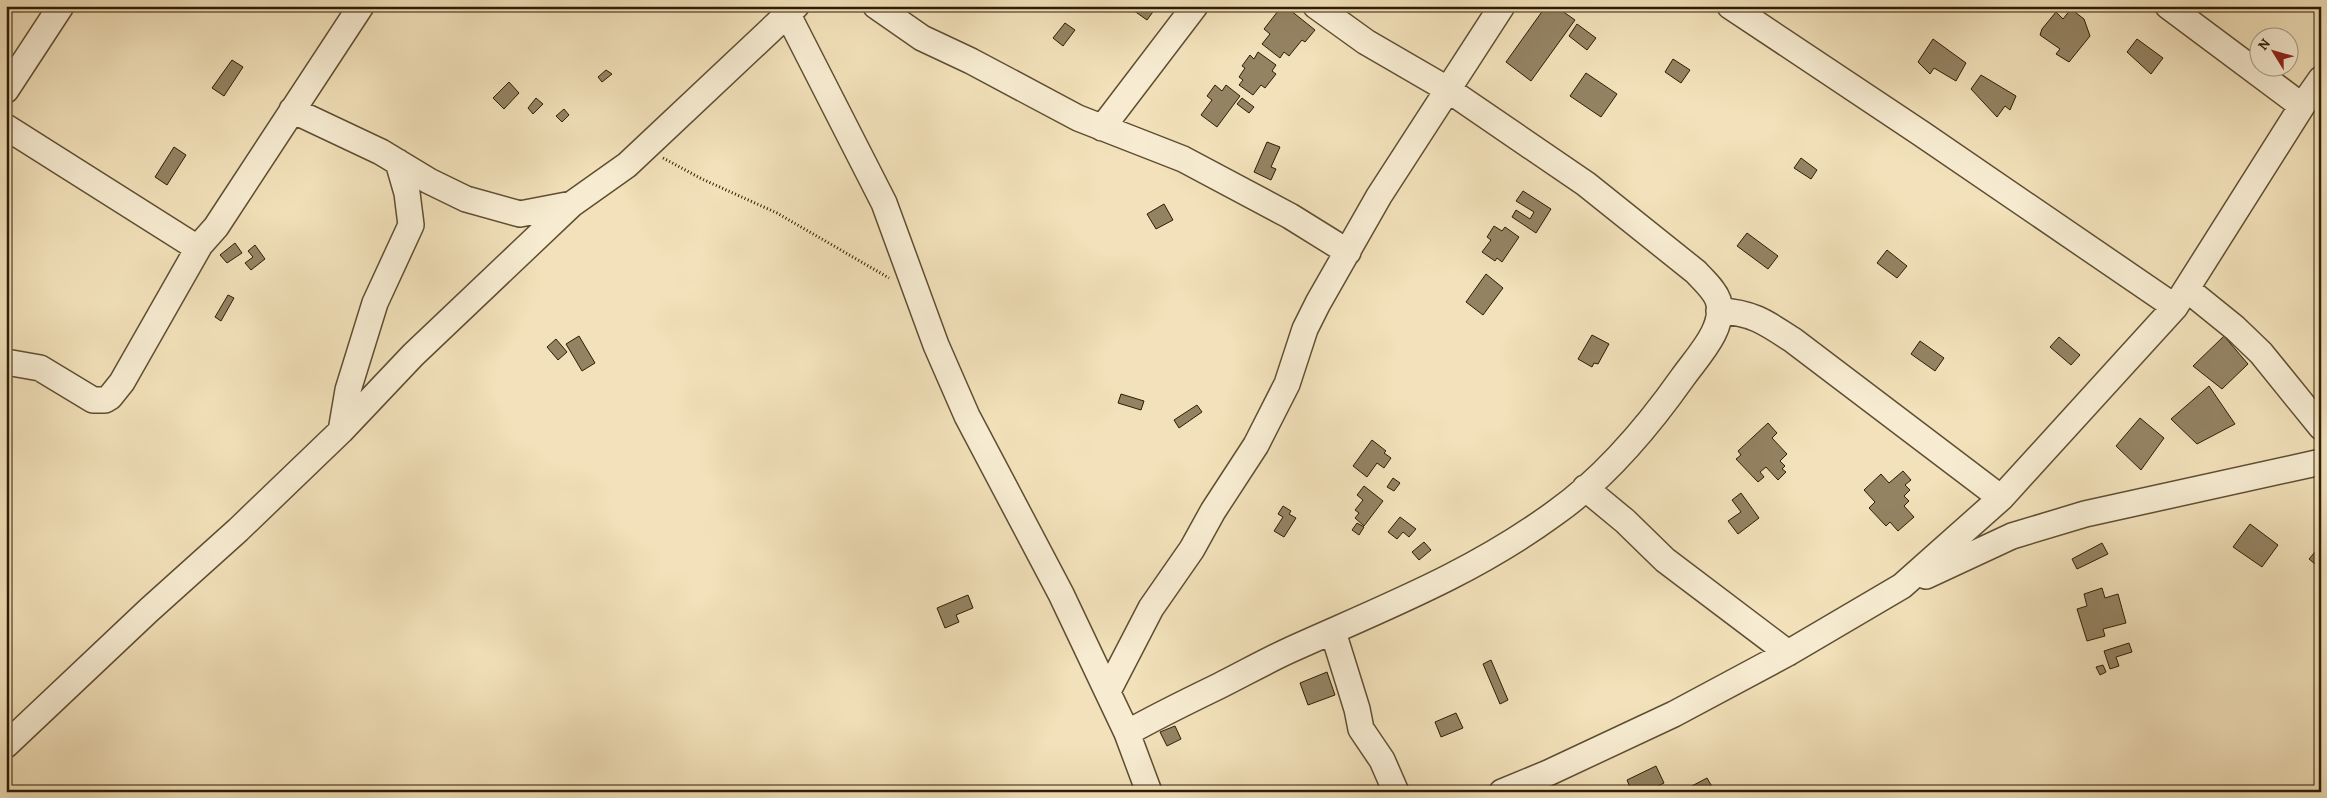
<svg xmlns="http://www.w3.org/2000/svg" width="2327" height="798" viewBox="0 0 2327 798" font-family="Alegreya,serif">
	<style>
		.building { fill: #948363; stroke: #2e1d05 }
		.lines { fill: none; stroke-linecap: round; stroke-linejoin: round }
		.minor-casing { stroke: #5f4e32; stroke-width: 28 }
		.path { stroke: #2e1d05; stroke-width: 3; stroke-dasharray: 1 2.5; stroke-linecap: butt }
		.minor { stroke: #f7ecd2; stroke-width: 25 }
	</style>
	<rect width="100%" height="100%" fill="#f2e1ba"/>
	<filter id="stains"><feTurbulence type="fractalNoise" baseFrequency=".004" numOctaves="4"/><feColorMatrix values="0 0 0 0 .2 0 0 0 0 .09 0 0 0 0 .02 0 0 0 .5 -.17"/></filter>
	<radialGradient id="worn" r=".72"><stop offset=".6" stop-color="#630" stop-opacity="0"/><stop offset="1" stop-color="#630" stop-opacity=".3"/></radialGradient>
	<!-- building -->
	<path class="building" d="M1131,6H1151L1155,9L1147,20L1130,8Z
		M1282,6H1285L1315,30L1305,42L1302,40L1289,56L1284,52L1280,58L1262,44L1270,34L1264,29Z
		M1546,6H1555L1575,20L1531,81L1506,62Z
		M2071,9L2084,19L2090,36L2069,62L2056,54L2060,49L2040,35L2042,29L2056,12L2063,19Z
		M1065,23L1075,30L1063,46L1053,38Z
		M1577,24L1596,38L1587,50L1569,36Z
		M1933,39L1966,63L1956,81L1934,68L1930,74L1918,62Z
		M2137,39L2163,58L2151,74L2127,52Z
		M1258,52L1276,65L1272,71L1276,74L1265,88L1261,85L1253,95L1239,85L1243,80L1239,77L1245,68L1242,66L1250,55L1254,59Z
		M1673,59L1690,70L1681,83L1665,72Z
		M232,60L243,67L224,96L212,88Z
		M606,70L612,74L602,82L598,77Z
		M1586,73L1617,94L1601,117L1570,96Z
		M1981,75L2016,96L2010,110L2005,106L1997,117L1971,89Z
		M509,82L519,93L504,109L493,98Z
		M1215,85L1222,91L1226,85L1240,96L1217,127L1201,115L1212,100L1207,96Z
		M536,98L543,104L533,114L528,108Z
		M1242,98L1254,107L1249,113L1237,104Z
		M564,109L569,115L562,122L556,116Z
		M1267,142L1280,147L1271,167L1276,169L1271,180L1254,172Z
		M174,147L186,155L167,185L155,177Z
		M1801,158L1817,170L1811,179L1794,168Z
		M1523,191L1551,209L1536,233L1512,217L1516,210L1530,219L1534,212L1516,201Z
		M1164,204L1173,220L1156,229L1147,214Z
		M1494,226L1502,231L1505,227L1519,237L1502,262L1497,258L1495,261L1482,252L1491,240L1487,237Z
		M1747,233L1778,256L1768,269L1737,246Z
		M235,243L242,253L227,263L220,255Z
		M255,245L265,259L251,270L245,263L253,257L248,251Z
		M1887,250L1907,266L1897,278L1877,263Z
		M1486,274L1503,288L1483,315L1466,302Z
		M228,295L234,298L221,321L215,317Z
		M1592,335L1609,344L1598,364L1594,363L1592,367L1578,359Z
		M579,336L595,363L582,371L566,344Z
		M2224,336L2248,364L2222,389L2193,366Z
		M2059,337L2080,355L2071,365L2050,347Z
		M556,339L567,352L558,360L547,347Z
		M1920,341L1944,358L1935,371L1911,354Z
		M2209,386L2235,424L2197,444L2171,419Z
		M1121,394L1144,401L1141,410L1118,403Z
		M1197,405L1202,412L1179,428L1174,420Z
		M2140,418L2164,438L2141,470L2116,446Z
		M1768,423L1777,433L1772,438L1787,454L1780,461L1785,466L1782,469L1786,472L1778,480L1766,467L1760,472L1764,477L1758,482L1736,459L1741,455L1738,451Z
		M1372,440L1386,451L1384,453L1391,458L1384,468L1377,463L1367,477L1353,466Z
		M1903,471L1911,480L1905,485L1910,490L1904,496L1909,501L1904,506L1914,517L1898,531L1890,522L1886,526L1869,508L1875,502L1864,490L1881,474L1889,483Z
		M1393,478L1400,483L1394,491L1387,487Z
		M1364,486L1383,501L1364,526L1355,518L1359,513L1355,510L1363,500L1357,495Z
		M1741,493L1759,518L1738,534L1728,521L1741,512L1732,500Z
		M1283,506L1291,511L1289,514L1296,518L1284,537L1274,531L1283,517L1278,514Z
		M1400,517L1416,529L1409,537L1403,532L1397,539L1388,532Z
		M1357,523L1364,527L1359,535L1352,530Z
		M2250,524L2278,545L2262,567L2233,547Z
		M1424,542L1431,550L1419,560L1412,552Z
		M2102,543L2108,554L2077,569L2072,559Z
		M2321,545V569L2309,559Z
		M2102,588L2105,598L2118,594L2126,623L2103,629L2105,636L2087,641L2077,609L2087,606L2084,594Z
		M968,595L973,608L956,615L959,622L945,628L937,608Z
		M2129,643L2132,652L2116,657L2119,666L2110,669L2104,651Z
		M1491,660L1508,700L1500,704L1483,664Z
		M2103,665L2106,672L2100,675L2096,667Z
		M1327,672L1335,695L1308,705L1300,683Z
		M1456,713L1463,728L1441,737L1435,722Z
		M1175,726L1181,739L1167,746L1160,732Z
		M1656,766L1664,783L1646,792H1632L1627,780Z
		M1707,778L1715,792H1690L1688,788Z"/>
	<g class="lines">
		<!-- minor casing -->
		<g class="minor-casing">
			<path id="minor" d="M876,6L922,38L971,61L1078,118L1183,159L1290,216L1348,252
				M1730,6L1922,134L2175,307
				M2168,6L2302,106
				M788,15L884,203L936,345L967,416L1061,594L1127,733L1149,792
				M6,90L61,6
				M292,110L381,152L429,181L466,199L520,214L572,204
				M6,127L191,244L200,245L216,227L361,6
				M1102,128L1195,6
				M2188,290L2235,328L2261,353L2321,427
				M1719,311C1752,312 1767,323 1794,341L2001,498
				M6,362L40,368L93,400H105L110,397L122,382L200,245
				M341,431L348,390L375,303L411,225L407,193L398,162
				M1585,488L1625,521L1665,560L1788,653
				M1926,576L2012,536L2085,514L2321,462
				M1333,632L1357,709L1361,729L1382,760L1396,792
				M1108,691L1151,608L1192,549L1213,511L1256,445L1287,384L1305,329L1318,303L1379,196L1502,6
				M1127,733C1157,716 1188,701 1219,686C1243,674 1266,661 1290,650C1383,608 1472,574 1555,513C1606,477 1647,428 1683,377C1697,357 1727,327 1718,300C1714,289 1703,280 1696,272L1586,184L1447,89L1366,42L1316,6
				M6,745L149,610L238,530L341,431L413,355L572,204L627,165L796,6
				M1502,792L1548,773L1674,714L1788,653L1902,586L2001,498L2175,307L2302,106L2321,79"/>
		</g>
		<!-- path -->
		<path class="path" d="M663,158L702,179L777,213L889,278"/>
		<!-- minor -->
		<use href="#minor" class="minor"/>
	</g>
	<!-- margin -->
	<rect width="2327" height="798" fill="none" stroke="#f2e1ba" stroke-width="25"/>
	<rect x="8" y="8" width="2312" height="783" fill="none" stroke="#2e1d05" stroke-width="2.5"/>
	<rect x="12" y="12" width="2302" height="773" fill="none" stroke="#2e1d05"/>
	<!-- north arrow -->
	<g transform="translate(2274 52) rotate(307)"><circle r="24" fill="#f7ecd2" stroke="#a79980"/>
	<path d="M0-4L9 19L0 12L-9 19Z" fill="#8f2418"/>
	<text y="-8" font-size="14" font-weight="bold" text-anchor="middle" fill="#2e1d05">N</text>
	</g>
	<rect width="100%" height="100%" filter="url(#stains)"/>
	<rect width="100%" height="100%" fill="url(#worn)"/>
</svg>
